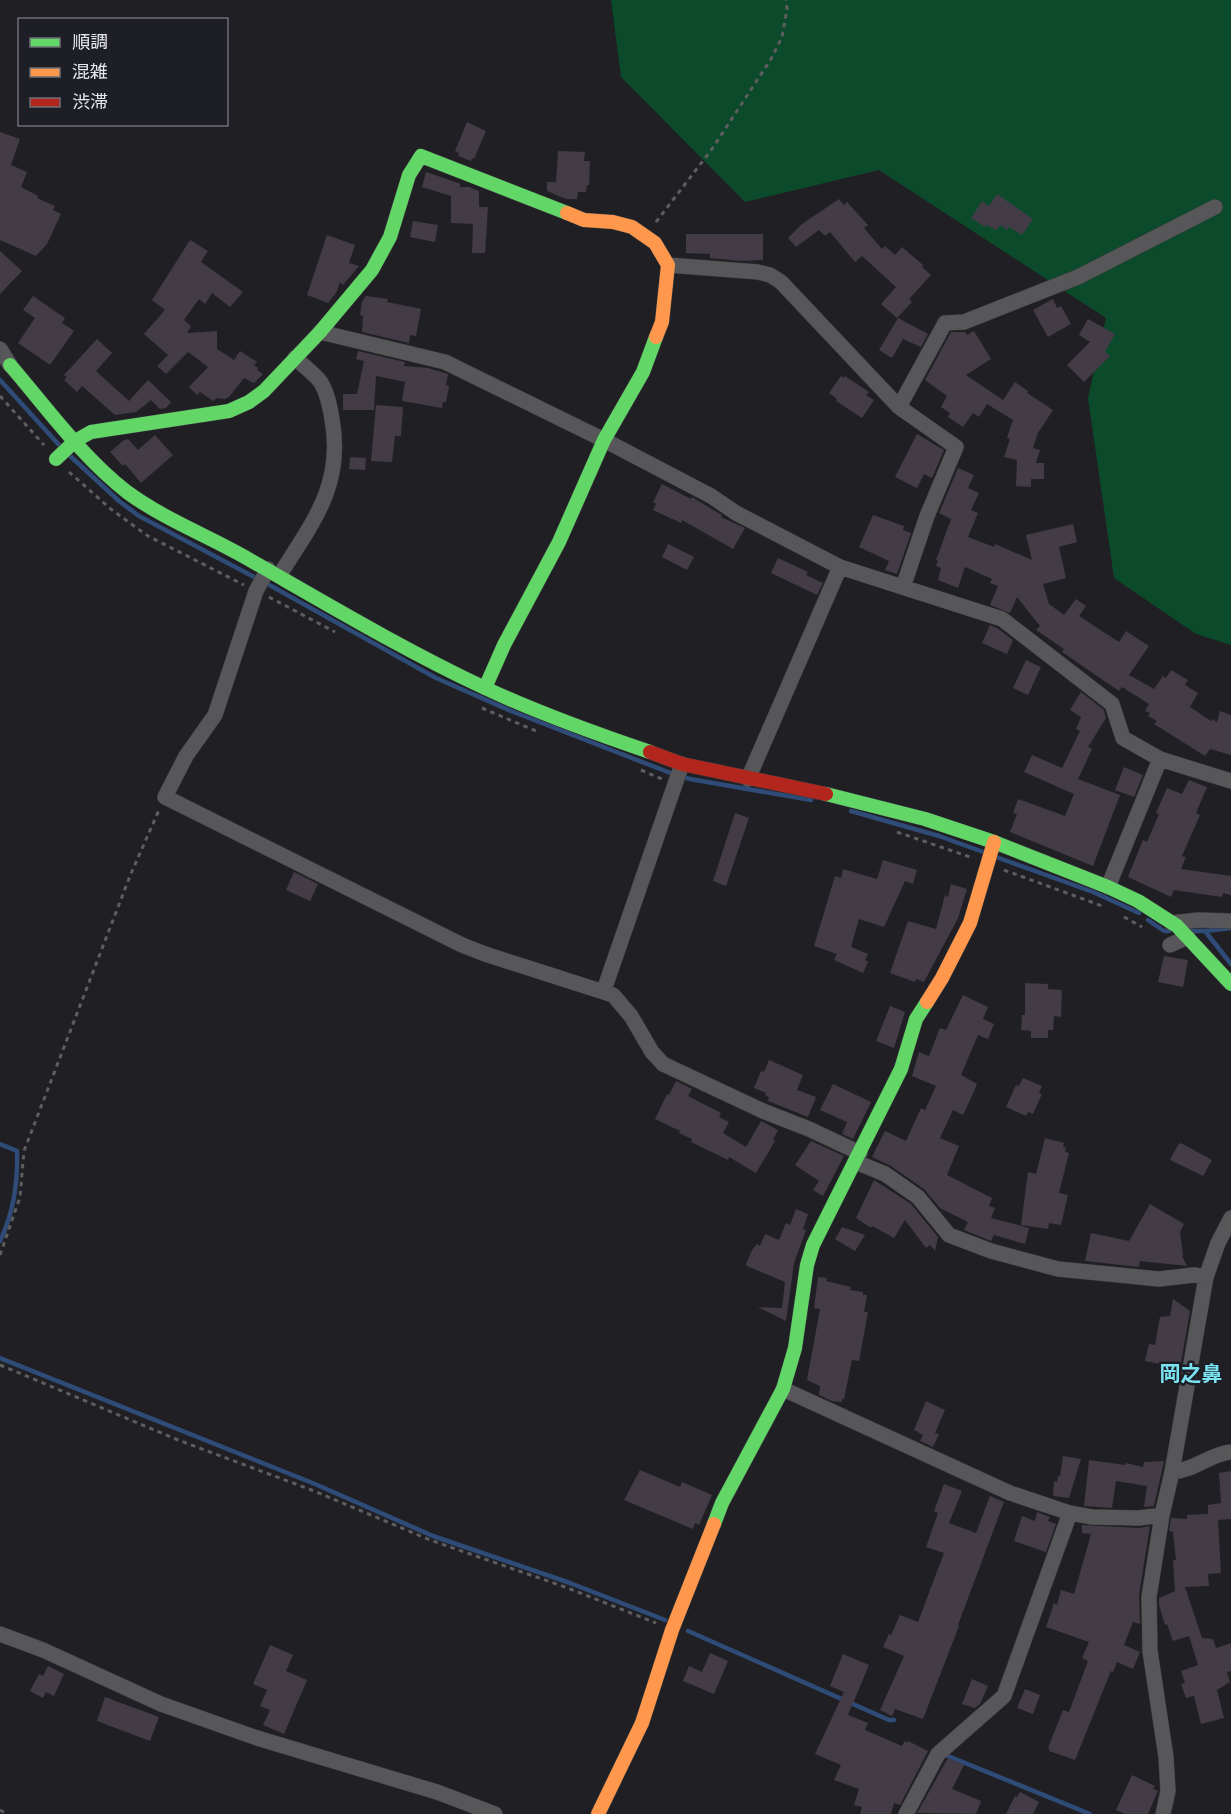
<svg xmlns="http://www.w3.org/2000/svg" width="1231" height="1814" viewBox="0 0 1231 1814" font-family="'Golos Text','Noto Sans JP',sans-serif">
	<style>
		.forest { fill: #0c4a2c }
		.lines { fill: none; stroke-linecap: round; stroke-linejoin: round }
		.stream { stroke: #2f4b78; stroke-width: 4.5 }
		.building { fill: #433b45 }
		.street-casing { stroke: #3a3a3e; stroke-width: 16 }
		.fast-casing { stroke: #3a3a3e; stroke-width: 15 }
		.slow-casing { stroke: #3a3a3e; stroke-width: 15 }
		.jam-casing { stroke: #3a3a3e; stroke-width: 15 }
		.path { stroke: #5e5e60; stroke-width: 3; stroke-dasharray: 4.5 4.5; stroke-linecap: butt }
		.street { stroke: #57575a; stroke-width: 15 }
		.fast { stroke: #63d668; stroke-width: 14 }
		.slow { stroke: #ff974d; stroke-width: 14 }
		.jam { stroke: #b3261e; stroke-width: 14 }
		.labels { text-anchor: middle; stroke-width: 5; stroke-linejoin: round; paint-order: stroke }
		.neighbourhood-label { font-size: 21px; font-weight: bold; fill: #79e3f1; stroke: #1e1f26 }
	</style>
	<rect width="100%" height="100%" fill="#202024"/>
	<!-- forest -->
	<path class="forest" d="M611,0H1231V645L1196,634L1114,578L1088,398L1106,318L879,170L745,202L621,77Z"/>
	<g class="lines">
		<!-- stream -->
		<path class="stream" d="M0,380L60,446
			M68,454L119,501L139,516L273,587L436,678L511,711L673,774L690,779L811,800
			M851,811L939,836L986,853
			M996,857L1093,892L1139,913
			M1148,920L1164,931H1169
			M1190,931H1205L1231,964
			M1205,931L1231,928
			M0,1144L17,1151C18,1181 13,1214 0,1241
			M0,1358L315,1484L433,1536L570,1583L665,1620
			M688,1631L889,1720H894
			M943,1754L1090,1814"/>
	</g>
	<!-- building -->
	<path class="building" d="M467,122L486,131L474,159L472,158L471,161L458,156L459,153L455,151Z
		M0,132L20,139L11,165L27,172L21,187L38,196L37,198L55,206L53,210L61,214L47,244L36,256L0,240Z
		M558,151L585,152L584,161H590L589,185H587L586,192H578L577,199H566L547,191V182H556Z
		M426,172L461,184L459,187H469L479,191V207H488L485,253H472L473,224L451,223V196L422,187Z
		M997,194L1033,219L1022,235L1009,227L1007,230L1000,225L997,230L986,225L985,227L971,218L982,201L989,206Z
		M839,199L844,205L847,202L868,225L864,228L882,249L885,246L895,255L902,247L923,265L922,267L931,275L909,299L912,302L897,318L881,304L896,287L862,256L855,262L830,232L825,236L819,230L796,247L788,238L802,224Z
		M413,221L438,225L435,242L410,237Z
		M686,234H763V260L741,261L710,258V254L686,253Z
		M327,235L355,245L349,263L359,266L343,285L340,282L336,293L328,303L307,295Z
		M190,240L208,251L201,262L243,292L230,307L212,293L205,304L199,299L184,320L191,326L187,333L217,331V349L234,360L240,351L257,362L254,365L258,368L257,370L263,374L254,383L244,378L229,397L225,399L217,398L213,401L200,392L197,395L189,387L208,367L188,352L166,374L157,366L168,355L144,334L165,310L152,300Z
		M0,251L22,271L0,294Z
		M33,296L65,318L62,323L74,331L50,365L18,343L35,318L23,310Z
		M366,296L388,299L387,302L421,309L416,336L410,335L409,343L362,332L363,316L360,315L362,302Z
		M1053,299L1057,308L1061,306L1071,324L1048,337L1033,310Z
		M898,318L928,334L921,347L903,339L892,358L879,350Z
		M1088,319L1115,334L1105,352L1110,356L1084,382L1067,365L1090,342L1079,335Z
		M974,331L991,359L966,375L1003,400L1015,382L1028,391L1027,393L1053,410L1038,433L1033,448L1040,450L1036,463H1044V479H1031V487L1016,486L1017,460L1004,457L1010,439L1007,438L1013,420L987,404L979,417L973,413L963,427L948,417L950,413L941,407L947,396L925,380L951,332H965L967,335Z
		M97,339L112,353L96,371L129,401L148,380L171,402L166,408L160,409L151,400L136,412L115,415L82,386L77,392L64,380L67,377L64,375Z
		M358,351L405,362L404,366L428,368L448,374L446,385L449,386L446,402H443L442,408L402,401L405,382L376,376L374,410H343V394H357L364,361L356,359Z
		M841,376L844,378L845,376L869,392L866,395L874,400L862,418L836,401L837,399L829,393Z
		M376,405L403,407L401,436H395L392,462L371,461Z
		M917,434L944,450L932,478L924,474L917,488L895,477Z
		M155,435L173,455L141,483L125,464L123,466L110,452L124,440L128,439L138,450Z
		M350,457L366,458L365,470L349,469Z
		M958,468L974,475L968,488L979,493L971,510L978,513L968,537L994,547L995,544L1032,560L1026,535L1073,524L1077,542L1059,547L1066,578L1043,584L1049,604L1064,615L1076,599L1086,606L1079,616L1119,642L1126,631L1149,646L1129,675L1154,689L1163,676L1166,678L1171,670L1188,680L1185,685L1198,693L1190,707L1211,721L1212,719L1217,722L1220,711L1231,715V755L1210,749L1205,756L1154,724L1157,721L1148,716L1150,713L1145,711L1149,704L1122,687L1119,691L1062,652L1064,649L1036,630L1040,626L1017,597L1010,613L990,605L998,586L990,583L992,579L965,567L958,588L938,580L941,568L936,566L938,561L936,560L951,519L939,513Z
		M662,484L691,499L692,497L715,511L722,515L721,517L745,528L733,549L682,520L681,523L653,510L656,504L653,502Z
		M873,515L904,526L903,530L911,533L897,574L885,570L889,561L859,547Z
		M668,544L694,557L687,570L662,557Z
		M778,558L808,572L806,575L823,583L817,595L771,573Z
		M990,625L997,628L1013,640L1007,654L982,643Z
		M1026,660L1041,667L1028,695L1013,688Z
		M1081,692L1104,710L1106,718L1088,747L1092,749L1078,779L1120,795L1093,866L1010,832L1017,814L1013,813L1018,799L1065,816L1074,794L1024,772L1032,755L1062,768L1080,731L1076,729L1081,717L1070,710Z
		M1124,767L1143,775L1134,797L1115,790Z
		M1189,780L1207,787L1196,813L1200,815L1182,856L1186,857L1181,869L1231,876V895L1223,893L1222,897L1174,890L1171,897L1128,877L1143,840L1147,842L1159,814L1156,813L1167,788L1182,794Z
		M735,813L749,818L726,886L713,881Z
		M883,860L917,870L913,884L905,881L884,927L859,919L851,947L868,954L865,960L868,962L863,973L834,960L837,954L814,946L835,876L841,878L843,869L877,879Z
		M294,872L318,884L310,901L286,890Z
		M951,884L967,889L958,918L924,982L916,979L915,982L890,973L908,921L936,929L945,895L948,897Z
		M1164,956L1188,960L1183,987L1158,982Z
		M1025,983L1048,984V989L1062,990L1061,1017L1054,1016L1053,1030H1048V1038H1031V1031L1021,1030L1022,1015H1025Z
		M963,995L988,1007L983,1019L994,1024L988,1039L978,1035L961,1075L977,1084L972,1096L963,1115L953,1110L940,1138L959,1146L947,1175L992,1198L989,1206L995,1208L991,1218L1029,1228L1025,1244L994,1235L991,1241L964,1230L968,1222L940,1208L924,1189L891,1166L872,1157L885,1131L906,1141L921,1108L925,1110L936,1086L912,1076L919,1052L929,1056L940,1028L946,1030Z
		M890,1006L905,1012L894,1048L876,1041Z
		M769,1060L803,1075L797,1090L816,1097L808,1117L768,1101L769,1097L765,1095L766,1093L754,1088L761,1071L764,1072Z
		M1023,1078L1042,1086L1039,1093L1042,1094L1033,1114L1028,1112L1026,1116L1006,1107L1016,1085L1019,1086Z
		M676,1081L692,1089L688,1096L721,1113L719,1117L729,1122L723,1133L746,1147L761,1121L778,1130L773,1140L775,1141L756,1173L729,1157L728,1160L691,1142L692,1139L679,1133L680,1131L655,1119L667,1094L669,1095Z
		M833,1084L871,1102L853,1139L842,1134L847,1122L820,1110Z
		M1045,1138L1064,1143L1063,1147H1066L1065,1152L1069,1153L1059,1193L1068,1195L1061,1225L1049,1223L1048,1229L1021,1225L1028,1172L1036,1174Z
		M811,1141L844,1156L823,1196L813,1190L819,1181L795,1165Z
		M1181,1143L1212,1160L1203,1176L1170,1160L1178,1145Z
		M874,1180L911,1204L938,1237L935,1251L930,1245L926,1248L905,1220L894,1238L872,1226L871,1228L856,1218Z
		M1150,1204L1184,1224L1180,1232L1183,1255L1182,1256L1187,1266L1140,1261L1139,1267L1085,1261L1091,1233L1129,1241Z
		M796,1209L808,1214L803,1229L806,1230L794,1263L786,1321L758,1307L782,1308L785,1282L747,1266L746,1264L752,1250L757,1244L760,1246L765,1234L779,1240L786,1223L790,1225Z
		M842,1227L865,1235L855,1251L835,1239Z
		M818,1277L827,1278L826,1281L851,1287L850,1290L863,1292V1295H867L864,1312H868L859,1361L852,1360L844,1399H842V1402L832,1401L819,1395L820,1386L807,1380L820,1309L814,1308Z
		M1173,1299L1190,1311L1180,1368L1145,1361L1149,1344L1155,1345L1160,1317L1170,1316Z
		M926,1401L945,1410L935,1433L939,1434L933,1447L920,1441L923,1435L914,1430Z
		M1063,1456L1081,1459L1069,1498L1053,1496L1054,1481L1057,1482L1058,1476H1060Z
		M1089,1460L1125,1465L1126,1463L1143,1467L1144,1462L1164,1461L1154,1506L1144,1507L1147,1486L1116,1481L1112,1508L1084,1506Z
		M640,1470L680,1487L682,1482L712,1495L699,1525L695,1523L693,1529L624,1500Z
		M1231,1471V1519L1218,1520L1221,1573L1208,1574L1209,1586L1185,1587L1202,1638L1213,1639L1216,1648L1231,1643V1671L1227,1672L1230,1682L1217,1690L1224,1718L1201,1724L1194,1696L1186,1698L1181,1684L1185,1683L1181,1671L1198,1665L1189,1636L1173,1641L1167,1624L1165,1625L1159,1605V1598L1175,1591L1173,1560H1176L1173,1532L1169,1531L1171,1518L1187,1519V1515L1208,1514V1505L1221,1503L1219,1473Z
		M944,1484L962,1491L949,1523L976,1533L990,1496L1004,1502L958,1625L959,1626L923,1719L895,1709L892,1716L880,1710L904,1656L883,1647L889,1634L891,1635L900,1615L918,1622L944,1553L926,1547L938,1513L934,1511Z
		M1037,1512L1050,1517L1048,1521L1056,1524L1046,1552L1014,1541L1022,1516L1035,1521Z
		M1082,1525L1139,1528L1150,1526L1139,1595L1140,1624L1133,1622L1124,1645L1140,1652L1133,1669L1117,1662L1113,1672L1111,1671L1075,1760L1049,1751L1050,1749L1048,1748L1063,1710L1069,1712L1088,1661L1082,1658L1089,1642L1046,1627L1054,1603L1057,1605L1061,1590L1074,1594L1091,1534L1082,1533Z
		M270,1645L293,1655L286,1671L307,1680L284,1734L263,1725L270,1710L260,1706L267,1690L253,1684Z
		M710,1653L728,1661L714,1694L683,1681L689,1666L702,1672Z
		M843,1654L869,1665L848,1715L868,1723L865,1730L902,1746L905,1741L907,1743L908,1741L928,1751L900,1805L894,1803L891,1814H860L862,1807L854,1805L859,1789L834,1780L841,1765L815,1754L844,1692L830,1686Z
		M48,1666L64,1674L54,1696L46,1692L43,1698L30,1691L39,1674L43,1676Z
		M972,1679L988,1686L980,1704L975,1708L962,1704Z
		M1025,1689L1040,1695L1033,1714L1017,1708Z
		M105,1697L159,1717L150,1741L97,1721Z
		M948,1758L964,1765L952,1789L981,1801L976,1814L917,1813Z
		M1132,1775L1155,1786L1153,1789L1158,1791L1148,1814H1125L1116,1810Z
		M1020,1792L1039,1802L1033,1814H1006L1015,1796L1017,1797Z"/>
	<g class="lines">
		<!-- street casing -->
		<g class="street-casing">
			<path id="street" d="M668,265L758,272L770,275L781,282L899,407
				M320,332L445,362L604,440L711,496L736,513L840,567L1002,619L1112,704L1123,738L1160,759L1231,781
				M0,349L10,365
				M268,569L256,591L215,715L186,756L165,797L462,945L485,954L613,995L631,1016L652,1052L663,1064L763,1111L809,1129L860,1153
				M279,576C312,523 344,486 332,419C330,407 327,390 319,380C312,372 303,365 295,358
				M903,587L927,516L956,447L899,407L945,323L964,322L1078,277L1215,207
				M748,779L840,567
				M1108,887L1160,759
				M1172,923L1198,920L1231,921
				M1170,945L1188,937
				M604,990L682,764
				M856,1162L885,1174L918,1197L949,1235L991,1251L1058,1269L1159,1279L1194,1275L1206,1277
				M783,1389L1010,1493L1070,1513L1092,1517L1139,1518L1162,1515
				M1172,1472C1193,1471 1210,1454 1231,1452
				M0,1634L43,1650L161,1704L257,1738L437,1792L495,1814
				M906,1814L938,1754L1004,1696L1070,1513
				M1163,1814L1168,1791L1166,1757L1150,1651L1149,1597L1162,1515L1172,1472L1206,1277L1218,1243L1231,1218"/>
		</g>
		<!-- fast casing -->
		<g class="fast-casing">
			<path id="fast" d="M10,365C47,408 82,457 127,492C165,520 209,536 250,560C327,604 404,650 485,688C538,713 594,733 650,752
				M56,459L75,441L91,432L229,411L249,402L264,391L320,332L372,270L390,237L409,175L421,156L567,213
				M485,688L504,645L559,542L604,440L643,372L656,337
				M826,794L925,819L994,842L1108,887L1138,901L1177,926L1231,984
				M714,1524L722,1503L783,1389L795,1348L807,1265L813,1245L901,1069L916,1019L927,1002"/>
		</g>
		<!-- slow casing -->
		<g class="slow-casing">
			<path id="slow" d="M567,213L584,220L613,222L632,227L655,243L668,265L662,322L656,337
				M927,1002L942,978L970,923L994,842
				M598,1814L642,1723L672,1630L714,1524"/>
		</g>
		<!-- jam casing -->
		<g class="jam-casing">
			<path id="jam" d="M650,752L682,764L826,794"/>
		</g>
		<!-- path -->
		<path class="path" d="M656,222L712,149L771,59L782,37L787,9L786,0
			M0,396L44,445
			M69,472L112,510L148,536L244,585
			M269,597L335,632
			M482,708L536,731
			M641,770L662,779
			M897,832L970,857
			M1004,870L1105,907
			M1124,917L1142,927
			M0,1255L20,1197L24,1151L130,876L159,810
			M0,1365L178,1440L309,1489L430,1540L565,1587L656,1623
			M0,1810L7,1814"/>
		<!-- street -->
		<use href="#street" class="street"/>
		<!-- fast -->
		<use href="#fast" class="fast"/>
		<!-- slow -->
		<use href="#slow" class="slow"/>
		<!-- jam -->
		<use href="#jam" class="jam"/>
	</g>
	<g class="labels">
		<!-- neighbourhood labels -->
		<g class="neighbourhood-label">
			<text x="1191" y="1381">岡之鼻</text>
		</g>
	</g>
	<!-- legend -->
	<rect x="18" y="18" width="210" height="108" fill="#1e1f26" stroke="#6e6f76" stroke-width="1.5"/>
	<rect x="30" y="38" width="30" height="9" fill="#63d668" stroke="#6e6f76" stroke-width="1.5"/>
	<text x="72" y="48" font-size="18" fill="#e7e8ed">順調</text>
	<rect x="30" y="68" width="30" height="9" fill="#ff974d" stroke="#6e6f76" stroke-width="1.5"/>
	<text x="72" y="78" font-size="18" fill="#e7e8ed">混雑</text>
	<rect x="30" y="98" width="30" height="9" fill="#b3261e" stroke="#6e6f76" stroke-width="1.5"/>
	<text x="72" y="108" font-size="18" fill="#e7e8ed">渋滞</text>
</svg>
